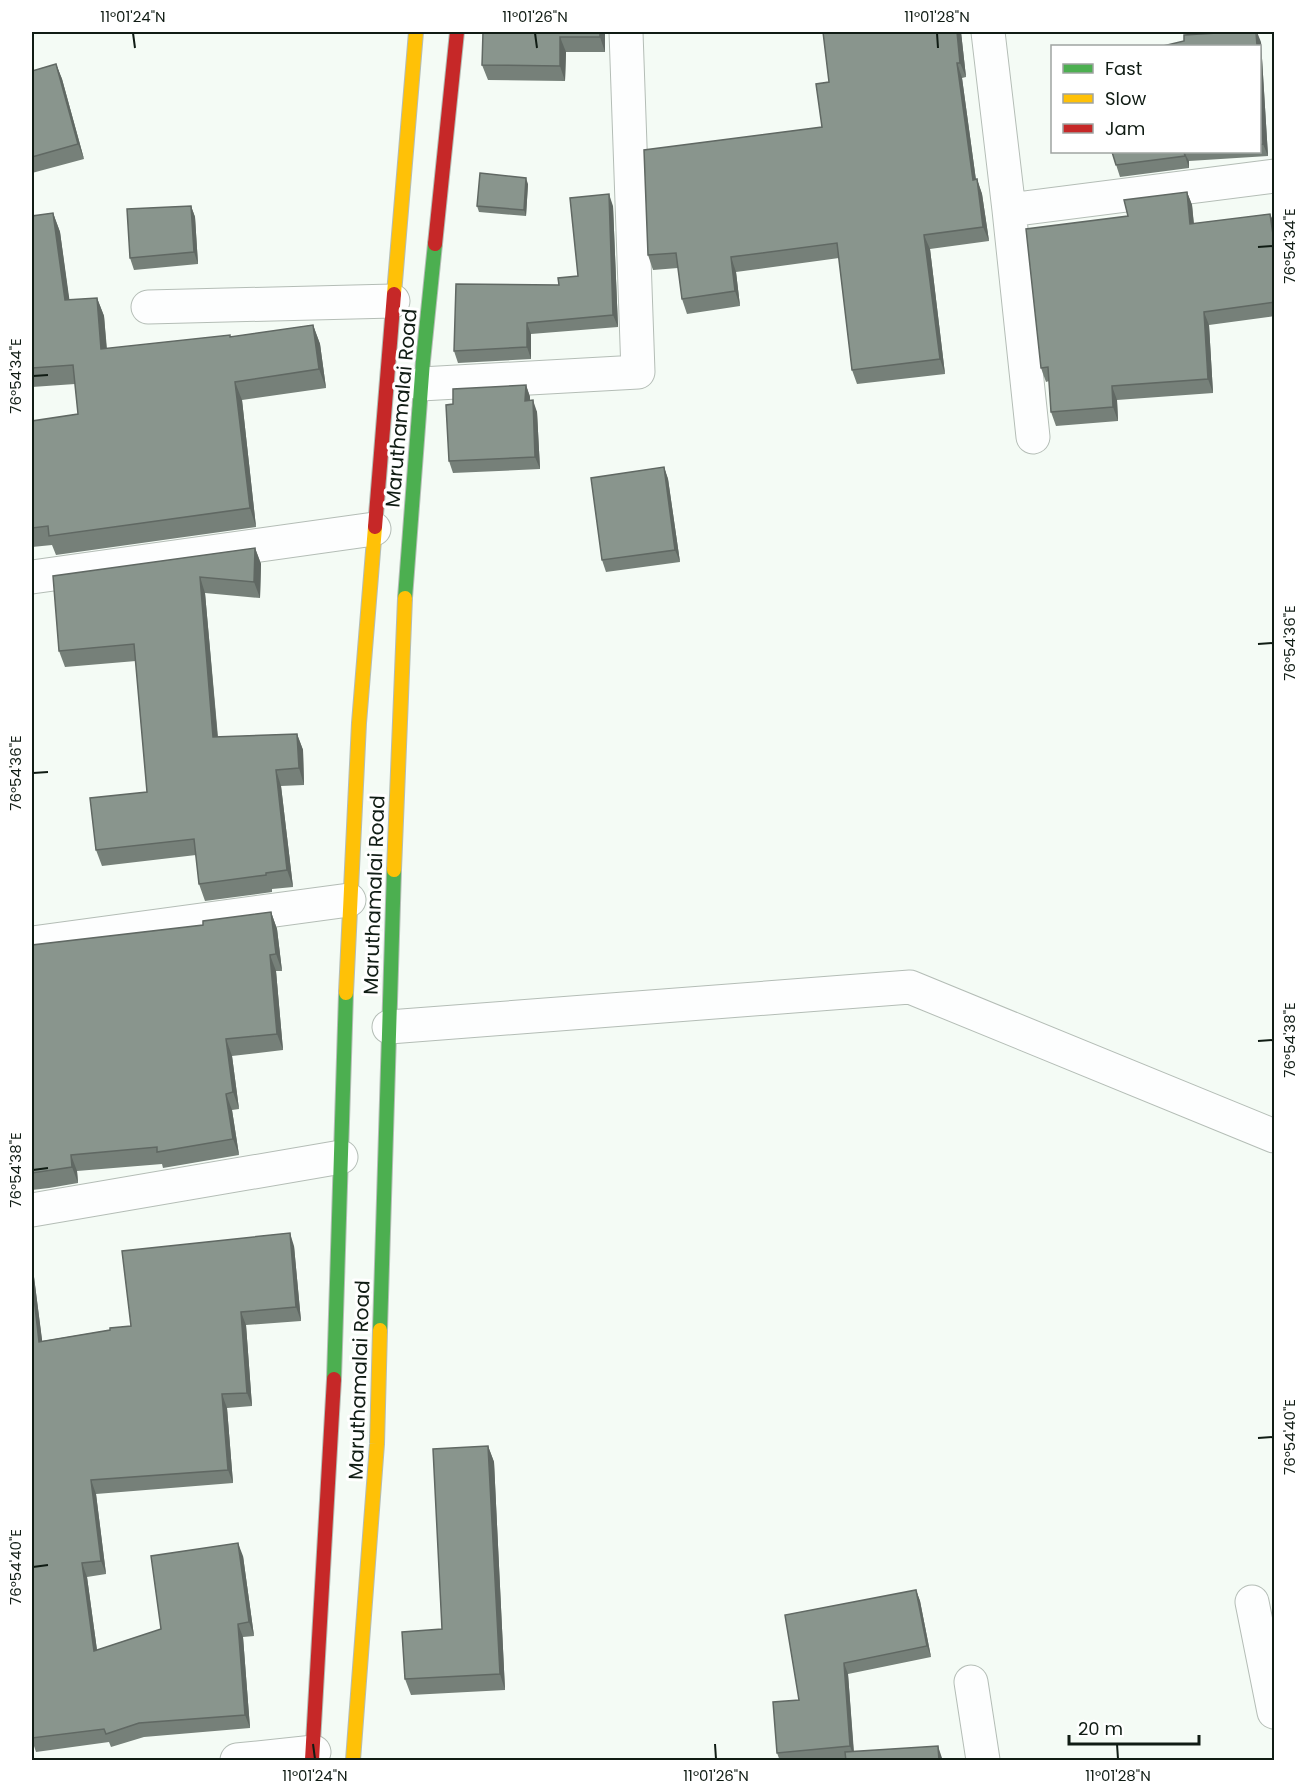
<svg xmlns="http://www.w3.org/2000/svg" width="1306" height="1792" viewBox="0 0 1306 1792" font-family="Poppins,sans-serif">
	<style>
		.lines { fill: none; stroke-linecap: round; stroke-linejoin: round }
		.street-casing { stroke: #b4bdb6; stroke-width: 35 }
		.fast-casing { stroke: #b4bdb6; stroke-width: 16 }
		.slow-casing { stroke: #b4bdb6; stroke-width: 16 }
		.jam-casing { stroke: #b4bdb6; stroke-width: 16 }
		.street { stroke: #fdfefe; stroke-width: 33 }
		.fast { stroke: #4caf50; stroke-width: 14 }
		.slow { stroke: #ffc107; stroke-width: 14 }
		.jam { stroke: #c62828; stroke-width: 14 }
		.wall { fill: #768079 }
		.shaded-wall { fill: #606863 }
		.building { fill: #89958d; stroke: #606863; stroke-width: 1.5 }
		.ticks { fill: none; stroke: #101c14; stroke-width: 2 }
		.labels { text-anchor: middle; stroke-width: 6; stroke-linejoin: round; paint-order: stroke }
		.street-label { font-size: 20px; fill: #101c14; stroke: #fff }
		.neatline { fill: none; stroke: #101c14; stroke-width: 2 }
		.ticks-label { font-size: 15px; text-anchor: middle; fill: #101c14 }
	</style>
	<rect width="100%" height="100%" fill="#f4fbf5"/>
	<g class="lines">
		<!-- street casing -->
		<g class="street-casing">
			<path id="street" d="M988,32L1009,210L1033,437
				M1009,210L1274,176
				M148,307L393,301
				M421,384L638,372L626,32
				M32,577L374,529
				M32,943L349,900
				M389,1027L910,987L1274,1136
				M32,1210L341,1157
				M1252,1602L1274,1712
				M971,1682L983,1760
				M237,1760L314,1752"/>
		</g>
		<!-- fast casing -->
		<g class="fast-casing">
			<path id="fast" d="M405,598L423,361L435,244
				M380,1330L394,870
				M334,1379L346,993"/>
		</g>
		<!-- slow casing -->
		<g class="slow-casing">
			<path id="slow" d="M394,294L416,32
				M394,870L405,598
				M346,993L359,723L375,527
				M353,1760L377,1444L380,1330"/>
		</g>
		<!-- jam casing -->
		<g class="jam-casing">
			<path id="jam" d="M435,244L457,32
				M375,527L394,294
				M312,1760L334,1379"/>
		</g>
		<!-- street -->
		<use href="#street" class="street"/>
		<!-- fast -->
		<use href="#fast" class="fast"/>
		<!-- slow -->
		<use href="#slow" class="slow"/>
		<!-- jam -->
		<use href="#jam" class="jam"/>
	</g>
	<!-- wall -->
	<path class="wall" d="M483,32H605V52H566L565,81L488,80L482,65Z
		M823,32H961L966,77L962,78L976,180L977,179L982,194L989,241L930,249L945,374L857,384L852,370L839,258L736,272L740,306L687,314L682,299L678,268L653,270L648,255L822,127L829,82Z
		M1261,42L1268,156L1189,161V168L1120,177L1112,152H1260V46Z
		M56,64L62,79L84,159L32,173V71Z
		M528,184L526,216L479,212L477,206Z
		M1187,192L1192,205L1194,224L1270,214L1275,226V316L1209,325L1213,393L1117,400L1118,421L1056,426L1051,412L1049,381L1046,382L1041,368Z
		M191,206L195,217L198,264L134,270L130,258Z
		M613,206L618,327L531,334V359L458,363L454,351L559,285L578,276Z
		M53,213L60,232L69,300L97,298L104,316L107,349L231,337L313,325L320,344L326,388L242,400L256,527L56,555L52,545L32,547V421L78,414L75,384L32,387V216Z
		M526,385L530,397V401L537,412L540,469L453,473L449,461Z
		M664,467L668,479L680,562L606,572L602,560Z
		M255,548L261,564L260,598L205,593L218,737L297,734L303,750L304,785L281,786L293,887L272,889V892L205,901L199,884L196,855L102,866L96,850L147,792L136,661L65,667L59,651Z
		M271,912L277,929L282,971H276L283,1050L232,1056L239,1109L232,1110L239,1155L163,1168L162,1164L77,1171L78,1183L49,1188L32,1190V945L203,925Z
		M294,1246L301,1321L246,1325L252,1406L227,1408L233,1483L96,1494L106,1574L87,1577L97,1650L161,1629L243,1556L254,1636L243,1637L250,1728L144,1737L111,1747L109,1742L36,1752L32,1740V1269L34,1277L42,1341L110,1330L131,1326Z
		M488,1446L494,1462L505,1690L411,1695L405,1679L442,1629Z
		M916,1590L920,1601L931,1657L848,1674L854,1752L846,1758L814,1761H780L777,1753L799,1700Z"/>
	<!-- shaded-wall -->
	<path class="shaded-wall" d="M600,32H605V52L600,37Z
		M957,32H961L966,77L960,63Z
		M1257,32L1261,42L1268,156L1263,144L1260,83V46H1257Z
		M560,37L566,52L565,81L560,66Z
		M957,63L962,78L978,195L973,180Z
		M56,64L62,79L84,159L78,144Z
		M1184,152L1189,161V168L1185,156Z
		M526,178L528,184L526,216L524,210Z
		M977,179L982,194L989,241L983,227Z
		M1187,192L1192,205L1195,238L1190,224Z
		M609,194L613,206L618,327L613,315Z
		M191,206L195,217L198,264L194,252Z
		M53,213L60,232L72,318L65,300Z
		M1270,214L1275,226V248Z
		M924,235L930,249L945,374L940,359Z
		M731,257L736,272L740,306L735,291Z
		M97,298L104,316L108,368L101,349Z
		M1204,312L1209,325L1213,393L1208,379Z
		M527,323L531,334V359L527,347Z
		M313,325L320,344L326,388L319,369Z
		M235,382L242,400L256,527L250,508Z
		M526,385L530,397V413L525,401Z
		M1112,386L1117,400L1118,421L1113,407Z
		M533,400L537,412L540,469L535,457Z
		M664,467L668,479L680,562L675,550Z
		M255,548L261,564L260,598L254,582Z
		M200,577L205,593L219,753L213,737Z
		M297,734L303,750L304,785L299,768Z
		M276,770L281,786L293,887L287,870Z
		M271,912L277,929L282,971L276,954Z
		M270,955L276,971L283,1050L277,1034Z
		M226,1039L232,1056L239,1109L233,1092Z
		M226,1094L232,1110L239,1155L233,1139Z
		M71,1155L77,1171L78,1183L72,1167Z
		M290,1233L294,1246L301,1321L296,1307Z
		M32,1269L34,1277L44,1355L39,1342L32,1280Z
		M241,1312L246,1325L252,1406L247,1393Z
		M222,1394L227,1408L233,1483L228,1470Z
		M488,1446L494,1462L505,1690L500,1674Z
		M91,1480L96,1494L106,1574L101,1561Z
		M238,1543L243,1556L254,1636L249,1622Z
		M82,1563L87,1577L99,1665L94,1651Z
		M916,1590L920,1601L931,1657L927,1646Z
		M238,1624L243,1637L250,1728L245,1715Z
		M844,1663L848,1674L854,1757L850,1746Z
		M938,1746L943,1761H939Z"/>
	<!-- building -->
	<path class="building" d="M483,32H600V37H560V66L482,65Z
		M823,32H957L960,63H957L973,180L977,179L983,227L924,235L940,359L852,370L837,243L731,257L735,291L682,299L676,253L648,255L644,150L822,127L816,84L829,82Z
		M1234,32H1256L1257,46H1163L1184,41V35Z
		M56,64L78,144L32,157V71Z
		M1260,83L1263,144L1260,145Z
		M1112,152H1184L1185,156L1116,165Z
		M480,173L526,178L524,210L477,206Z
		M1187,192L1190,224L1270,214L1275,248V302L1204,312L1208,379L1112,386L1113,407L1051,412L1048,367L1041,368L1026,229L1128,216L1124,200Z
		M609,194L613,315L527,323V347L454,351L456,284L559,285L558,278L578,276L570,198Z
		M191,206L194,252L130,258L127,209Z
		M53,213L65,300L97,298L101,349L230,335V337L313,325L319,369L235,382L250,508L49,536L48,526L32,528V421L78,414L73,365L32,368V216Z
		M526,385L525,401L533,400L535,457L449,461L446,405L453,404V389Z
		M664,467L675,550L602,560L591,478Z
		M255,548L254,582L200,577L213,737L297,734L299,768L276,770L287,870L266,873V875L199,884L194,839L96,850L90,798L147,792L134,644L59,651L53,576Z
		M271,912L276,954L270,955L277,1034L226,1039L233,1092L226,1094L233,1139L157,1152V1147L71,1155L72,1167L32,1173V945L203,925V921Z
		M290,1233L296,1307L241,1312L247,1393L222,1394L228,1470L91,1480L101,1561L82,1563L94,1651L161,1629L151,1556L238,1543L249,1622L238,1624L245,1715L139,1723L106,1734L104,1729L32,1738V1280L39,1342L110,1330V1328L131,1326L122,1251Z
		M488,1446L500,1674L405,1679L402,1632L442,1629L433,1449Z
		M916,1590L927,1646L844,1663L850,1746L777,1753L773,1702L799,1700L785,1615Z
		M938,1746L939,1761H846L845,1752Z"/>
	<!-- ticks -->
	<path class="ticks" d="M133,33L135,48M535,33L537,48M937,33L938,48M1258,247L1273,246M33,376L48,375M1258,644L1273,643M33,773L48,772M1258,1041L1273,1040M33,1170L48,1168M1258,1438L1273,1437M33,1567L48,1565M313,1744L315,1759M715,1744L716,1759M1117,1744L1118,1759"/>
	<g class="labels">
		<!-- street labels -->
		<g class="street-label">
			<text transform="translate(401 408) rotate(-85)" y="7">Maruthamalai Road</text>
			<text transform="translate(374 895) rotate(-88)" y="7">Maruthamalai Road</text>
			<text transform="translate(359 1380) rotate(-88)" y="7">Maruthamalai Road</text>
		</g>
	</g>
	<!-- border -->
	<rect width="1306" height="1792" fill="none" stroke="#ffffff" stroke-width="66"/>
	<!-- legend -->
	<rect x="1051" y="45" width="210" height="108" fill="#ffffff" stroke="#9fa4a1" stroke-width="1.5"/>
	<rect x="1063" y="64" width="30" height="9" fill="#4caf50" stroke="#9fa4a1" stroke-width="1.5"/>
	<text x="1105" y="75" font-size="18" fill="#101c14">Fast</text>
	<rect x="1063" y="94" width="30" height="9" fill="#ffc107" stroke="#9fa4a1" stroke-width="1.5"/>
	<text x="1105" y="105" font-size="18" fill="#101c14">Slow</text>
	<rect x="1063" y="124" width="30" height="9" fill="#c62828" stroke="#9fa4a1" stroke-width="1.5"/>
	<text x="1105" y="135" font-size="18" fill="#101c14">Jam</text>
	<!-- scale -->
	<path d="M1069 1735v9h130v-9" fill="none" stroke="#101c14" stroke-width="3"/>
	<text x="1078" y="1735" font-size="18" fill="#101c14" stroke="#ffffff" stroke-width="4.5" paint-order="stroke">20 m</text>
	<rect x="33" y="33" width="1240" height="1726" class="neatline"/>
	<g class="ticks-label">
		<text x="133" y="22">11°01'24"N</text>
		<text x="535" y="22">11°01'26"N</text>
		<text x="937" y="22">11°01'28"N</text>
		<text transform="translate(1290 246) rotate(-90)" y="5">76°54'34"E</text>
		<text transform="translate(16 376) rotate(-90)" y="5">76°54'34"E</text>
		<text transform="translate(1290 643) rotate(-90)" y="5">76°54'36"E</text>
		<text transform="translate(16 773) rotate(-90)" y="5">76°54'36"E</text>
		<text transform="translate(1290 1040) rotate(-90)" y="5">76°54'38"E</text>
		<text transform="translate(16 1170) rotate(-90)" y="5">76°54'38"E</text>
		<text transform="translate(1290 1437) rotate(-90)" y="5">76°54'40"E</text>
		<text transform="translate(16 1567) rotate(-90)" y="5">76°54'40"E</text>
		<text x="315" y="1781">11°01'24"N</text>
		<text x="716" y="1781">11°01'26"N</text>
		<text x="1118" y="1781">11°01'28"N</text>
	</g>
</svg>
